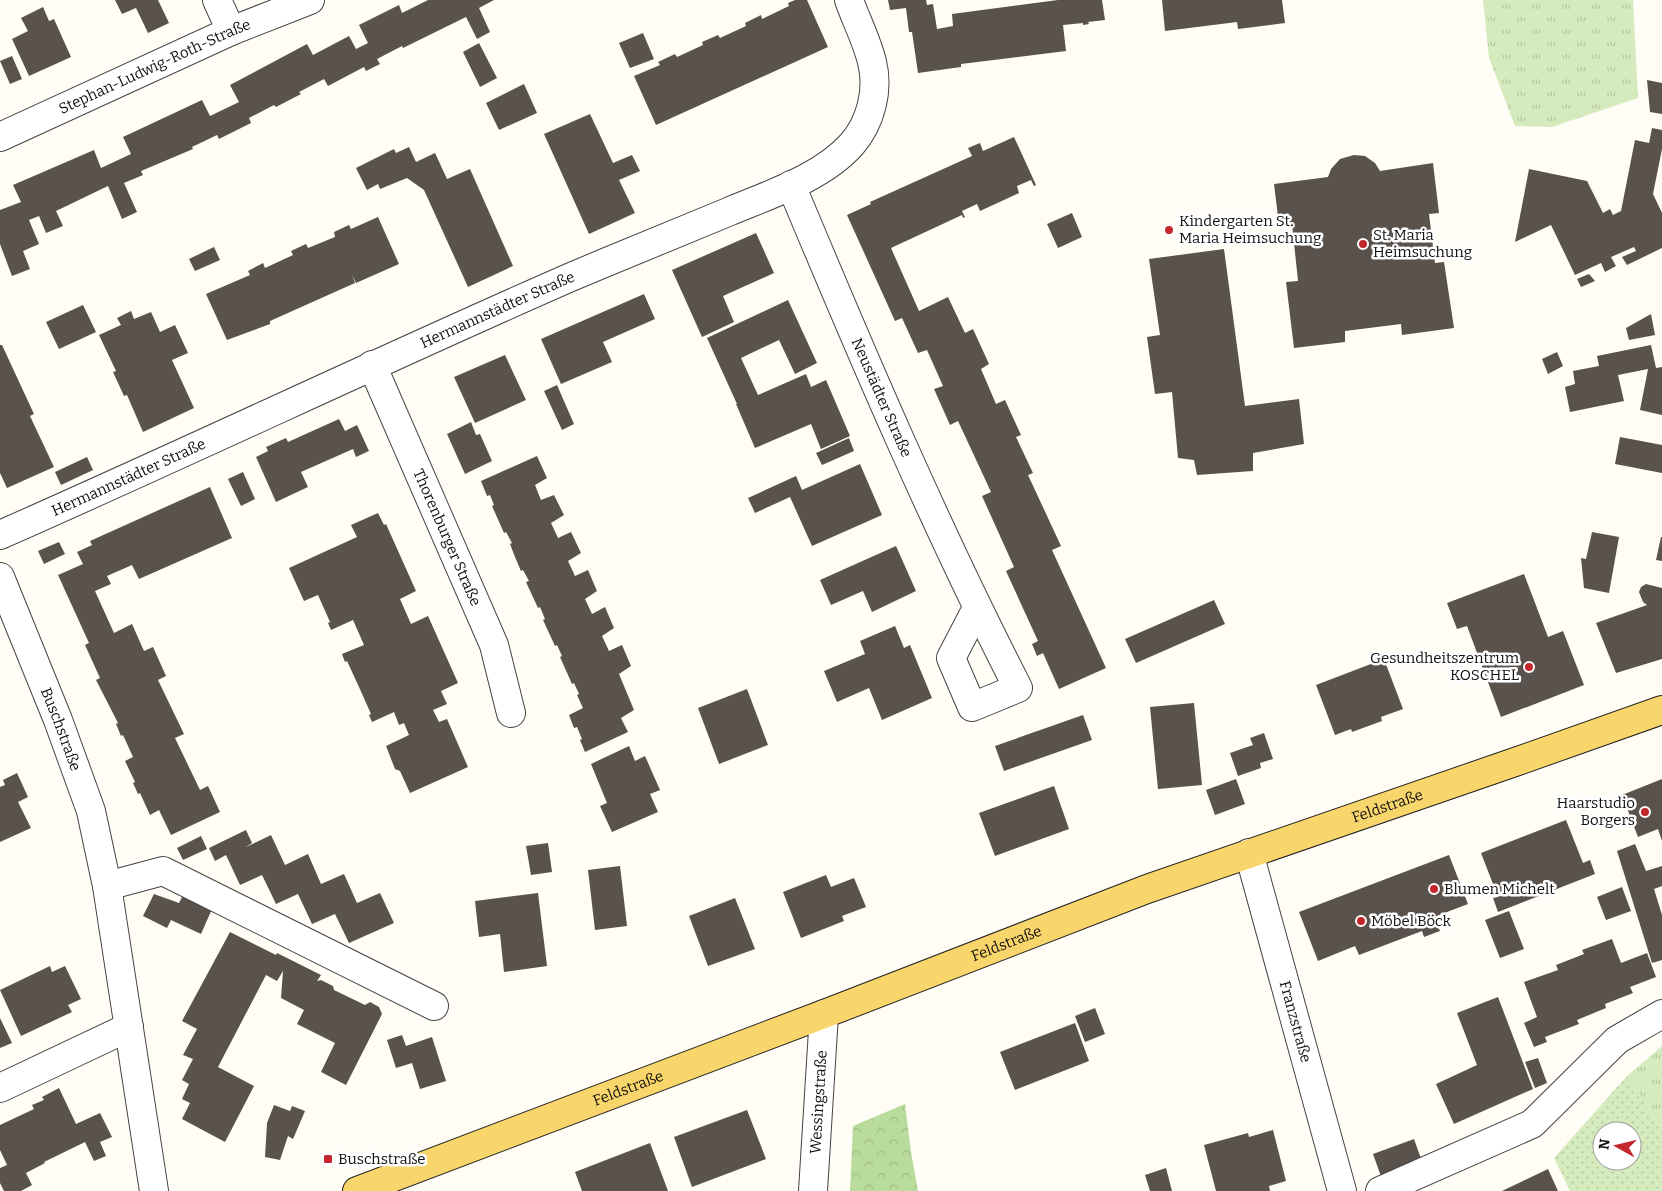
<svg xmlns="http://www.w3.org/2000/svg" width="1662" height="1191" viewBox="0 0 1662 1191" font-family="Bitter,serif">
	<style>
		.grass { fill: url(#grass-dots); fill-rule: evenodd }
		.forest { fill: url(#forest-crowns) }
		.park { fill: url(#park-tufts) }
		.building { fill: #5a524d }
		.lines { fill: none; stroke-linecap: round; stroke-linejoin: round }
		.minor-casing { stroke: #444; stroke-width: 30 }
		.major-casing { stroke: #222; stroke-width: 30 }
		.minor { stroke: #fff; stroke-width: 28 }
		.major { stroke: #f9d66b; stroke-width: 28 }
		.poi-dot { fill: #c4262e; stroke: #fff; stroke-width: 2 }
		.labels { text-anchor: middle; stroke-width: 5; stroke-linejoin: round; paint-order: stroke }
		.street-label { font-size: 15px; fill: #111; stroke: #fff }
		.poi-label { font-size: 15px; fill: #111; stroke: #fff; text-anchor: start }
	</style>
	<defs>
		<pattern id="grass-dots" width="8" height="8" patternUnits="userSpaceOnUse" patternTransform="scale(1.25)"><rect width="8" height="8" fill="#d5ebbd"/><path d="M2 2h.1M6 6h.1" fill="none" stroke="#b6c8a1" stroke-width="1.8" stroke-linecap="round"/></pattern>
		<pattern id="forest-crowns" width="20" height="18" patternUnits="userSpaceOnUse" patternTransform="scale(1.25)"><rect width="20" height="18" fill="#b9dc9c"/><path d="M2 6a3 3 0 1 1 6 0M12 15a3 3 0 1 1 6 0" fill="none" stroke="#9ebc85"/></pattern>
		<pattern id="park-tufts" width="24" height="20" patternUnits="userSpaceOnUse" patternTransform="scale(1.25)"><rect width="24" height="20" fill="#d5ebbd"/><path d="M3 7l-1-3M5 7V3M7 7l1-3M15 17l-1-3M17 17v-4M19 17l1-3" fill="none" stroke="#b6c8a1"/></pattern>
	</defs>
	<rect width="100%" height="100%" fill="#fffdf5"/>
	<!-- grass -->
	<path class="grass" d="M1627,1076L1662,1130V1191H1570L1554,1158ZM1602,1131H1632V1161H1602Z"/>
	<!-- forest -->
	<path class="forest" d="M905,1104L911,1152L918,1191H850L853,1126Z"/>
	<!-- park -->
	<path class="park" d="M1483,0H1633L1638,98L1552,127L1515,126L1489,58Z
		M1662,1046V1130L1627,1076Z"/>
	<!-- building -->
	<path class="building" d="M115,0H158L169,23L148,33L136,8L122,14Z
		M428,0H494L479,8L490,32L477,39L466,17L403,48L402,46L377,59L380,64L366,71L364,67L328,86L324,79L299,92L301,94L276,107L274,105L249,118L251,123L219,139L217,135L192,147L193,149L141,171L143,175L124,183L137,212L122,219L108,186L56,211L63,226L46,233L39,216L29,220L39,244L23,251L30,269L12,276L0,244V210L21,202L13,185L94,150L101,168L131,154L123,137L202,100L210,116L239,102L230,85L307,44L313,55L349,36L356,49L368,43L359,25L399,5L402,13Z
		M795,0H807L828,47L656,125L634,76L660,65L658,62L675,54L677,57L703,45L702,42L718,35L720,38L746,26L745,23L761,15L762,19L789,6L788,3Z
		M888,0H926L927,5L933,4L937,29L953,26L952,14L1058,0H1102L1105,20L1088,22L1089,24L1083,25V23L1063,25L1066,51L961,64V67L918,73L912,32H909L906,8L890,10Z
		M1162,0H1282L1285,23L1238,29L1237,22L1165,31Z
		M43,7L49,21L54,19L71,57L29,76L12,39L28,31L21,18Z
		M643,33L654,59L630,68L619,43Z
		M479,43L497,78L480,87L463,52Z
		M12,56L22,79L10,84L0,61Z
		M1647,80L1662,83V114L1650,112Z
		M524,84L537,113L499,130L486,103Z
		M590,114L613,163L632,155L640,171L619,180L635,213L589,234L544,134Z
		M1652,128L1662,130V149L1653,194L1662,213V248L1627,265L1622,257L1636,251L1634,247L1611,257L1616,266L1605,272L1601,263L1575,275L1551,225L1515,242L1529,169L1587,181L1603,213L1610,209L1613,215L1621,211L1635,140L1649,143Z
		M1014,137L1036,185L1034,186L1031,180L1017,186L1019,193L980,211L977,204L962,211L965,217L963,218L962,215L891,248L919,311L948,297L965,333L973,329L989,364L981,369L996,404L1005,400L1021,435L1016,437L1033,473L1028,475L1061,546L1052,550L1106,668L1059,689L1043,653L1037,656L1032,644L1038,641L1006,571L1014,567L982,496L991,492L958,421L950,425L934,389L943,386L927,350L918,353L902,318L895,321L847,215L871,204L870,202L972,156L968,148L980,143L983,151Z
		M409,147L416,162L435,153L447,179L470,169L513,266L468,287L424,190L407,178L380,189L378,184L367,190L356,168L394,149L396,153Z
		M1354,155L1365,156L1375,163L1380,171L1433,163L1439,213L1429,214L1435,263L1444,262L1454,328L1402,335L1401,324L1345,331V342L1294,348L1286,282L1298,281L1292,224L1279,225L1274,184L1328,177L1331,169L1340,159Z
		M1072,213L1082,237L1058,248L1047,224Z
		M378,217L399,264L356,283L352,275L355,283L270,321V324L227,340L206,294L250,275L248,271L263,263L265,268L293,255L291,251L306,244L308,248L335,237L334,232L349,225L351,229Z
		M756,233L774,273L723,296L734,322L702,337L672,270Z
		M214,247L220,260L195,271L189,259Z
		M1224,249L1245,406L1299,399L1304,444L1253,453V471L1197,475L1194,460L1178,458L1172,392L1155,394L1147,337L1160,335L1149,259Z
		M1589,274L1595,281L1581,287L1577,279Z
		M644,294L655,319L603,342L612,362L561,384L541,339Z
		M788,300L817,363L795,374L779,340L741,358L758,395L806,374L811,387L826,380L850,436L821,449L811,424L755,448L736,404H737L707,338Z
		M83,305L96,332L59,349L46,322Z
		M131,311L134,319L151,312L160,332L175,325L188,353L172,360L194,408L143,432L127,395L124,396L113,372L116,371L99,335L121,325L117,318Z
		M1651,314L1655,335L1629,340L1626,328Z
		M0,345H2L34,414L30,416L54,467L7,488L0,473Z
		M1651,345L1656,368L1662,367V415L1640,410L1648,369L1618,375L1624,401L1570,412L1565,387L1575,384L1573,371L1599,366L1597,356Z
		M1557,352L1563,366L1548,374L1542,359Z
		M505,355L526,400L475,423L454,377Z
		M557,385L574,424L562,430L544,391Z
		M339,419L345,431L357,425L369,451L356,457L353,449L301,472L308,487L276,502L256,457L268,451L266,447L286,438L288,442Z
		M471,422L476,435L480,434L492,461L465,474L447,434Z
		M1620,437L1662,445V473L1615,464Z
		M849,438L854,451L822,465L816,453Z
		M537,456L547,478L535,485L541,500L554,495L564,515L551,523L558,538L571,532L581,553L568,561L575,576L588,570L597,591L585,599L592,614L605,607L614,628L602,636L609,651L622,645L631,666L619,674L634,710L621,718L628,732L585,752L580,740L582,739L577,727L574,728L569,715L583,708L577,695L579,694L574,683L572,684L560,657L562,656L557,645L555,646L543,620L545,619L540,607L538,608L526,582L529,581L523,570L521,571L515,557L510,544L512,543L506,532L504,533L492,506L494,505L490,495L487,496L481,481Z
		M87,457L93,470L61,485L55,472Z
		M860,464L882,515L812,546L790,497L755,513L748,498L796,476L802,490Z
		M243,472L255,499L241,506L228,479Z
		M210,487L232,538L139,579L132,565L107,576L111,584L95,591L114,633L132,624L144,651L153,647L166,676L158,680L184,734L175,738L200,790L208,786L220,812L171,835L159,810L150,815L140,793L138,794L133,783L135,782L125,761L133,757L123,735L121,736L116,724L118,723L96,680L100,678L85,645L89,643L58,575L83,564L77,552L92,545L90,541Z
		M378,513L384,525L386,524L416,591L400,599L411,624L428,616L458,683L441,691L447,704L433,710L439,722L447,719L468,767L410,793L400,771L395,769L386,746L409,735L404,723L399,725L394,712L372,722L369,715L371,714L359,687L347,661L345,662L342,654L364,645L353,620L331,630L328,623L330,622L318,595L304,601L289,568L357,537L351,525Z
		M1592,532L1619,537L1609,593L1584,588L1581,558L1586,559Z
		M1661,537H1662V561L1656,560Z
		M59,542L65,554L44,564L38,551Z
		M896,546L916,591L872,612L863,591L831,605L820,580Z
		M1524,574L1548,637L1563,631L1584,685L1501,717L1467,626L1457,629L1447,603Z
		M1646,584L1662,588V659L1616,673L1596,623L1647,605L1643,602L1639,592L1641,587Z
		M1214,600L1225,624L1136,663L1125,639Z
		M895,626L904,648L910,645L932,698L882,720L869,688L837,702L824,671L865,654L860,641Z
		M1384,659L1403,709L1381,717L1382,721L1352,732L1351,729L1335,735L1316,685Z
		M747,689L768,745L719,764L698,708Z
		M1194,703L1202,785L1158,789L1150,707Z
		M1083,715L1092,740L1004,771L995,746Z
		M1264,733L1273,759L1260,763L1261,768L1238,776L1230,753L1253,745L1250,738Z
		M629,746L635,761L645,756L660,790L650,794L658,812L612,832L600,806L607,803L591,764Z
		M17,773L28,797L18,802L31,828L0,842V787L5,785L3,780Z
		M1236,779L1245,804L1215,815L1206,790Z
		M1662,779V841L1658,829L1638,837L1622,795Z
		M1054,786L1069,829L995,856L979,813Z
		M1566,820L1583,863L1590,860L1595,874L1498,912L1493,898L1498,897L1481,853Z
		M246,830L252,843L246,847L271,835L285,865L308,854L321,884L344,874L357,903L380,893L394,923L349,943L335,914L312,924L298,894L276,904L262,875L240,885L226,855L215,861L209,848Z
		M201,836L207,849L183,860L177,848Z
		M548,843L552,872L531,875L526,846Z
		M1635,844L1646,871L1662,866V886L1654,889L1662,915V960L1652,963L1617,851Z
		M1449,855L1468,904L1434,917L1440,931L1424,937L1422,931L1359,955L1355,946L1318,961L1299,912Z
		M620,866L627,926L595,930L588,870Z
		M826,875L831,887L854,878L866,907L842,916L844,921L801,938L783,892Z
		M1622,887L1631,911L1606,920L1597,897Z
		M538,893L547,966L504,972L500,934L479,937L475,901Z
		M154,894L179,903L183,895L212,909L201,934L171,920L167,928L143,916Z
		M735,898L755,949L708,966L689,916Z
		M1509,911L1524,949L1500,958L1485,920Z
		M230,932L276,955L277,953L321,975L317,981L321,980L333,986L334,990L365,1005L370,1002L379,1007L382,1014L346,1085L321,1072L335,1043L297,1024L304,1010L281,998L283,971L277,981L266,975L218,1067L254,1086L225,1142L182,1119L190,1103L182,1099L189,1084L182,1080L193,1059L183,1055L197,1029L182,1021Z
		M1612,939L1621,963L1647,953L1656,977L1630,987L1633,993L1605,1004L1606,1008L1577,1020L1579,1024L1545,1037L1547,1042L1534,1047L1524,1023L1537,1017L1524,982L1558,970L1556,965L1584,954L1582,950Z
		M50,966L52,972L65,966L81,999L68,1005L72,1012L21,1036L0,990Z
		M1498,997L1533,1089L1454,1124L1436,1084L1477,1065L1457,1013Z
		M1095,1008L1105,1034L1085,1042L1075,1016Z
		M0,1018L12,1043L0,1048Z
		M1075,1023L1089,1061L1015,1090L1000,1052Z
		M402,1035L406,1046L432,1037L446,1081L420,1089L412,1063L396,1068L387,1040Z
		M1538,1058L1547,1083L1535,1088L1525,1062Z
		M59,1088L76,1124L100,1113L112,1137L100,1142L106,1156L94,1161L85,1142L44,1162L45,1163L26,1173L32,1185L21,1191H4L0,1183V1168L7,1165L0,1150V1125L34,1109L32,1105L44,1100L42,1097Z
		M274,1105L290,1111L292,1106L305,1111L293,1139L288,1136L280,1160L265,1157L267,1123Z
		M747,1110L766,1159L692,1187L674,1137Z
		M1273,1130L1286,1181L1269,1186L1270,1191H1216L1204,1145L1248,1133L1249,1137Z
		M1414,1139L1424,1167L1383,1182L1373,1154Z
		M650,1143L668,1191H582L575,1172Z
		M1166,1168L1172,1191H1150L1145,1175Z
		M1548,1169L1558,1191H1502Z"/>
	<g class="lines">
		<!-- minor casing -->
		<g class="minor-casing">
			<g id="minor">
				<path d="M217,0L231,31"/>
				<path id="s1" d="M0,137L231,31L310,0"/>
				<path id="s2" d="M791,185C862,355 934,524 1018,688L972,707L951,658L977,608"/>
				<path id="s3" d="M372,365L494,645L511,713"/>
				<path id="s4" d="M0,535C191,451 379,361 571,277C623,255 675,234 728,212C768,195 822,178 852,144C871,122 879,90 872,62C867,41 856,20 849,0"/>
				<path id="s5" d="M0,577L58,720L91,811L107,886L154,1191"/>
				<path id="s6" d="M1249,853L1342,1191"/>
				<path d="M107,886L163,871L434,1006"/>
				<path d="M0,1088L129,1027"/>
				<path id="s7" d="M813,1191L824,1014"/>
				<path d="M1380,1191L1532,1124L1617,1040L1662,1014"/>
			</g>
		</g>
		<!-- major casing -->
		<g class="major-casing">
			<g id="major">
				<path id="s8" d="M357,1191L824,1014L1147,889L1515,762L1662,710"/>
			</g>
		</g>
		<!-- minor -->
		<use href="#minor" class="minor"/>
		<!-- major -->
		<use href="#major" class="major"/>
	</g>
	<!-- markers -->
	<g class="poi-dot">
		<circle cx="1169" cy="230" r="5"/>
		<circle cx="1363" cy="244" r="5"/>
		<circle cx="1529" cy="667" r="5"/>
		<circle cx="1645" cy="812" r="5"/>
		<circle cx="1434" cy="889" r="5"/>
		<circle cx="1361" cy="921" r="5"/>
		<rect x="323" y="1154" width="10" height="10" rx="2.5"/>
	</g>
	<g class="labels">
		<!-- street labels -->
		<g class="street-label">
			<text dy="5" stroke="none"><textPath href="#s1" startOffset="170">Stephan-Ludwig-Roth-Straße</textPath></text>
			<text dy="5" stroke="none"><textPath href="#s4" startOffset="546">Hermannstädter Straße</textPath></text>
			<text dy="5" stroke="none"><textPath href="#s2" startOffset="231">Neustädter Straße</textPath></text>
			<text dy="5" stroke="none"><textPath href="#s4" startOffset="141">Hermannstädter Straße</textPath></text>
			<text dy="5" stroke="none"><textPath href="#s3" startOffset="188">Thorenburger Straße</textPath></text>
			<text dy="5" stroke="none"><textPath href="#s5" startOffset="164">Buschstraße</textPath></text>
			<text dy="5" stroke="none"><textPath href="#s8" startOffset="1100">Feldstraße</textPath></text>
			<text dy="5" stroke="none"><textPath href="#s8" startOffset="695">Feldstraße</textPath></text>
			<text dy="5" stroke="none"><textPath href="#s6" startOffset="175">Franzstraße</textPath></text>
			<text dy="5" stroke="none"><textPath href="#s8" startOffset="290">Feldstraße</textPath></text>
			<text dy="5" stroke="none"><textPath href="#s7" startOffset="89">Wessingstraße</textPath></text>
		</g>
		<!-- poi labels -->
		<g class="poi-label">
			<text x="1179" y="226">Kindergarten St.<tspan x="1179" dy="17">Maria Heimsuchung</tspan></text>
			<text x="1373" y="240">St. Maria<tspan x="1373" dy="17">Heimsuchung</tspan></text>
			<text x="1519" y="663" text-anchor="end">Gesundheitszentrum<tspan x="1519" dy="17">KOSCHEL</tspan></text>
			<text x="1635" y="808" text-anchor="end">Haarstudio<tspan x="1635" dy="17">Borgers</tspan></text>
			<text x="1444" y="894">Blumen Michelt</text>
			<text x="1371" y="926">Möbel Böck</text>
			<text x="338" y="1164">Buschstraße</text>
		</g>
	</g>
	<!-- north arrow -->
	<g transform="translate(1617 1146) rotate(278)"><circle r="24" fill="#ffffff" stroke="#a0a0a0"/>
	<path d="M0-4L9 19L0 12L-9 19Z" fill="#c4262e"/>
	<text y="-8" font-size="14" font-weight="bold" text-anchor="middle" fill="#111111">N</text>
	</g>
</svg>
